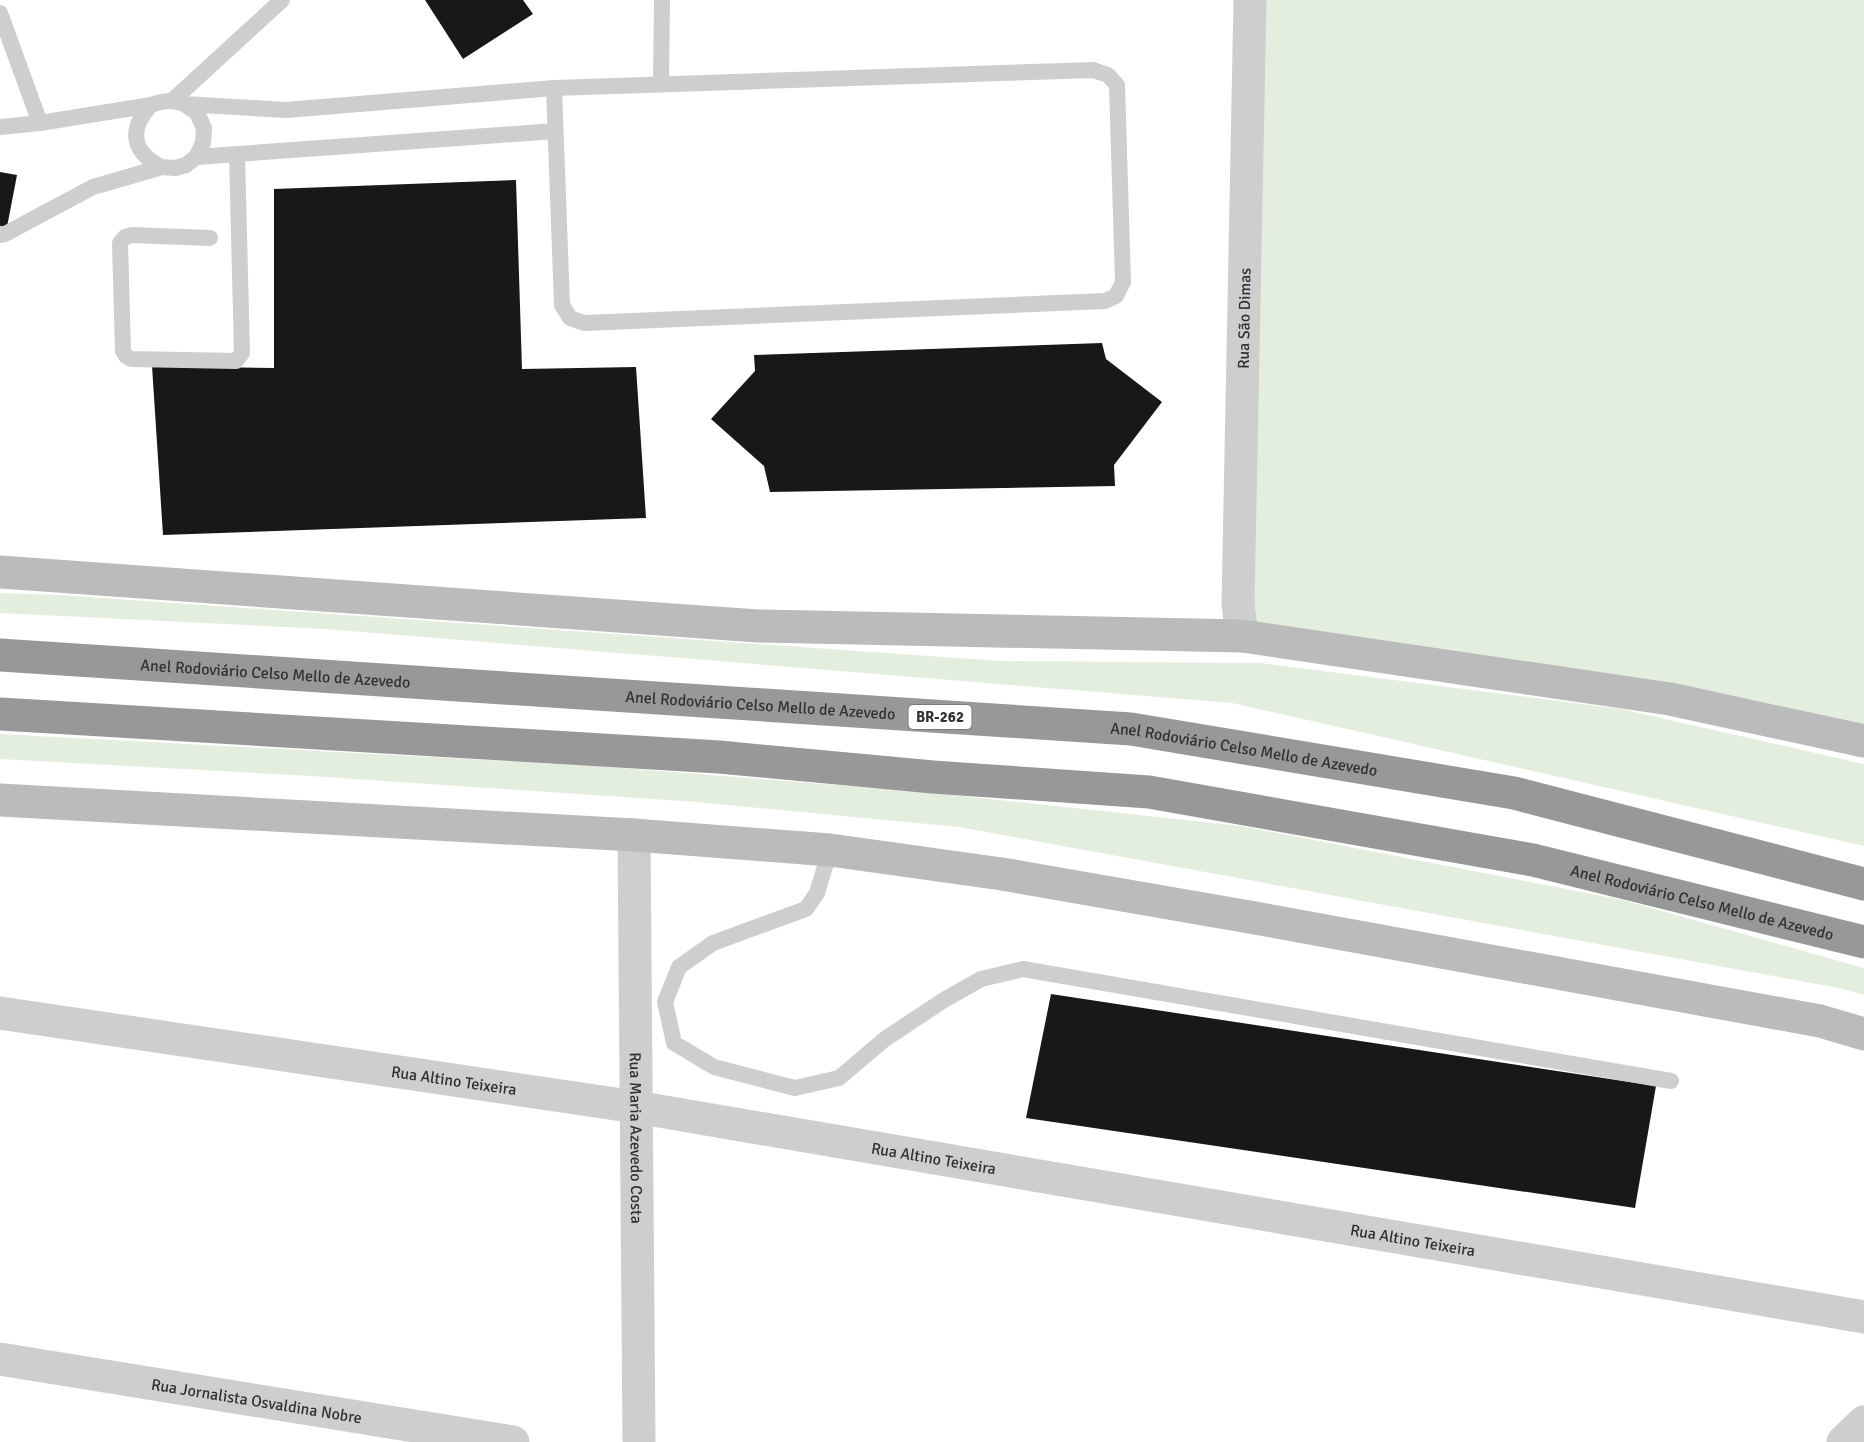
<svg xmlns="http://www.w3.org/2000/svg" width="1864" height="1442" viewBox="0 0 1864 1442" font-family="Signika,sans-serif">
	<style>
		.green { fill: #e4eedf }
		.building { fill: #181818 }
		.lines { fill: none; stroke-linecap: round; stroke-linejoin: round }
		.service { stroke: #cecece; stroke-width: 16 }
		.minor { stroke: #cecece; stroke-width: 33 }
		.secondary { stroke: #bbb; stroke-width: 33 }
		.motorway { stroke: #989898; stroke-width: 33 }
		.labels { text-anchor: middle; stroke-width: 6; stroke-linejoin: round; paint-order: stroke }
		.shield { fill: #fff; stroke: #6f6f6f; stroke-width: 1.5 }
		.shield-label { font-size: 15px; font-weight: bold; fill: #313131 }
		.street-label { font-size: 16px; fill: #313131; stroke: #fff }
	</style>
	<rect width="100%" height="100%" fill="#fff"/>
	<!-- green -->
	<path class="green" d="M1251,0H1864V741L1242,636Z
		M0,593L60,595L1001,661L1261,663L1621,709L1864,764V846L1232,703L325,629L0,613Z
		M0,734L597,766L924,792L1241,826L1623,900L1864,968V995L1844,989L959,827L696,802L311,776L0,759Z"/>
	<!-- building -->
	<path class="building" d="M425,0H523L533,14L463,59Z
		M0,172L17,175L7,227L0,226Z
		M516,180L522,369L636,367L646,518L163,535L152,366L274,368V189Z
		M1102,343L1106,359L1162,402L1114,465L1115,486L770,492L764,466L711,419L755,371L754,355Z
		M1051,994L1656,1086L1635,1208L1026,1118Z"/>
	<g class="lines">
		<!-- service -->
		<path class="service" d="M0,13L40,123
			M661,83L662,0
			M173,100L282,0
			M151,105C128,129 132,153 162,167
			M0,127L40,123L151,105C164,100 172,100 184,104L286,110L554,88L1093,70L1108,75L1117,85L1123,282L1116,296L1105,301L584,323L570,318L562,305L554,88
			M196,157L555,131
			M0,235L5,234L93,187L162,167L175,168L186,165L196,157L203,143L204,128L197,113L184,104
			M210,238L132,235L125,237L120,243L123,351L126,356L131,359L236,361L242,353L237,154
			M830,850L817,893L806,909L713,943L679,967L665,1002L674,1043L714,1067L795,1088L839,1078L885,1039L944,1000L981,979L1023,969L1671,1081"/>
		<!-- minor -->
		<g class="minor">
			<path id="s1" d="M1242,636L1238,604L1250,0"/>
			<path id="s2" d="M634,835L639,1442"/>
			<path id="s3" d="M0,1013L636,1107L1864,1317"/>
			<path id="s4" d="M0,1359L513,1442"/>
			<path d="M1843,1442L1864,1422"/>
		</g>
		<!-- secondary -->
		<path class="secondary" d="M0,572L758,626L1242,636L1670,699L1864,741
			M0,800L634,835L830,850L1002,874L1255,918L1820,1021L1864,1034"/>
		<!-- motorway -->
		<g class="motorway">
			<path id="s5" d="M0,655L1131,729L1514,793L1864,884"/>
			<path id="s6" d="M0,714L719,757L933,777L1149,792L1533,860L1864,942"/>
		</g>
	</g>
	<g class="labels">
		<!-- shield labels -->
		<rect class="shield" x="908.5" y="705" width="63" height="24" rx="4.5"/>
		<g class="shield-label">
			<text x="940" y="722">BR-262</text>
		</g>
		<!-- street labels -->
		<g class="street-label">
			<text dy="6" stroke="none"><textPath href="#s1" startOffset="318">Rua São Dimas</textPath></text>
			<text dy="6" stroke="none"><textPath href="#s5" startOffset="276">Anel Rodoviário Celso Mello de Azevedo</textPath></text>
			<text dy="6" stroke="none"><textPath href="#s5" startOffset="762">Anel Rodoviário Celso Mello de Azevedo</textPath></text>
			<text dy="6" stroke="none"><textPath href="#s5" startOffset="1248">Anel Rodoviário Celso Mello de Azevedo</textPath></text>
			<text dy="6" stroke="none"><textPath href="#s6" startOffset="1716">Anel Rodoviário Celso Mello de Azevedo</textPath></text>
			<text dy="6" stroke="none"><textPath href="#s3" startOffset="459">Rua Altino Teixeira</textPath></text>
			<text dy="6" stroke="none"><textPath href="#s2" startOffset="303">Rua Maria Azevedo Costa</textPath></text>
			<text dy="6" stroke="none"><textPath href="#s3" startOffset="945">Rua Altino Teixeira</textPath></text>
			<text dy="6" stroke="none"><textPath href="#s3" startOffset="1431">Rua Altino Teixeira</textPath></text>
			<text dy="6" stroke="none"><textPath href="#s4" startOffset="260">Rua Jornalista Osvaldina Nobre</textPath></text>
		</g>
	</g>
</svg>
